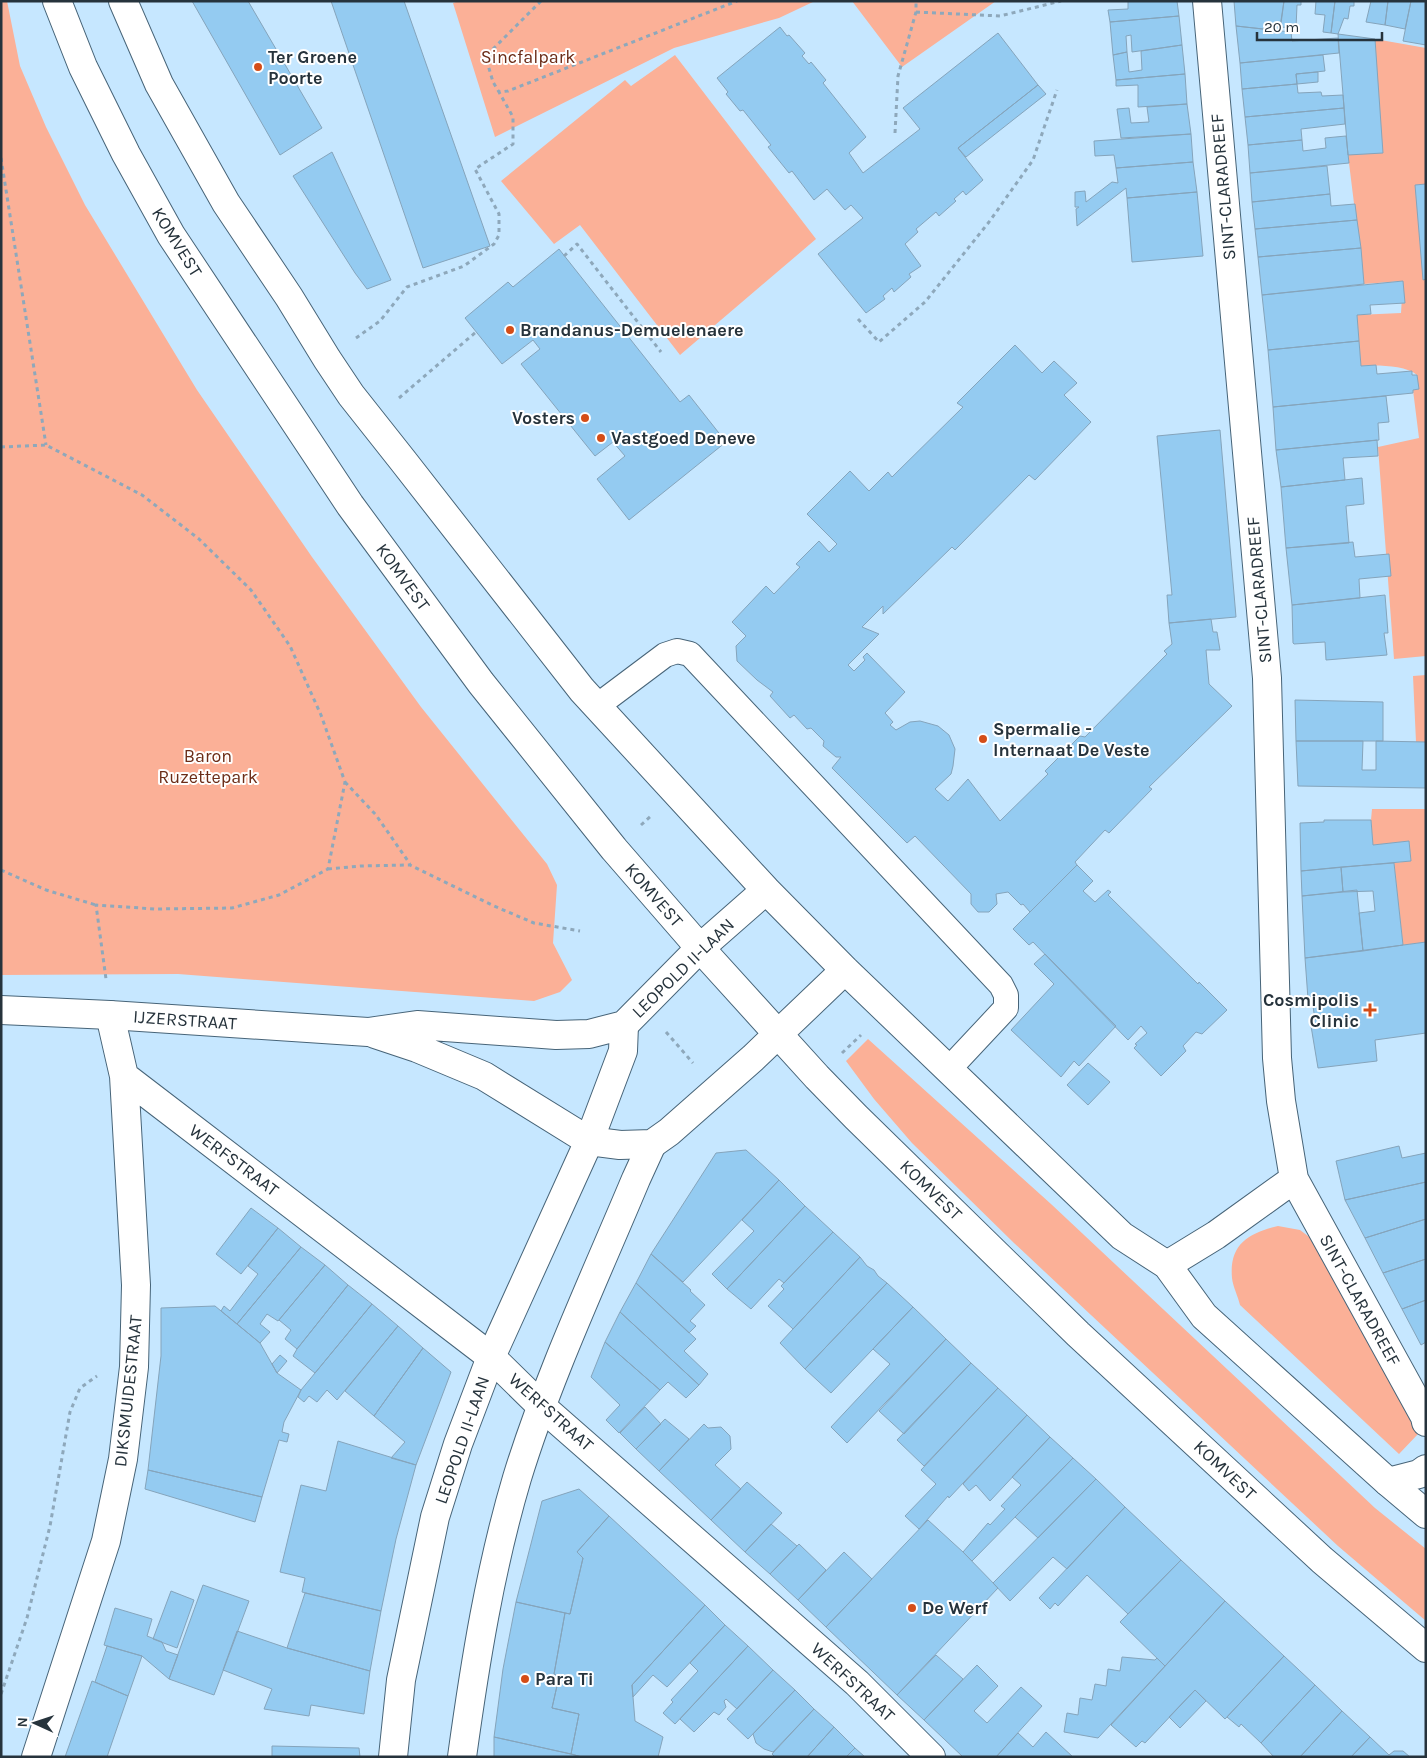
<svg xmlns="http://www.w3.org/2000/svg" width="1427" height="1758" viewBox="0 0 1427 1758" font-family="Karla,sans-serif">
	<style>
		.green { fill: #fbb097 }
		.building { fill: #94cbf1; stroke: #85a4bb }
		.lines { fill: none; stroke-linecap: round; stroke-linejoin: round }
		.service-casing { stroke: #476478; stroke-width: 26 }
		.minor-casing { stroke: #476478; stroke-width: 30 }
		.tertiary-casing { stroke: #476478; stroke-width: 30 }
		.secondary-casing { stroke: #476478; stroke-width: 30 }
		.path { stroke: #8ea8bb; stroke-width: 3; stroke-dasharray: 4 4; stroke-linecap: butt }
		.service { stroke: #fff; stroke-width: 24 }
		.minor { stroke: #fff; stroke-width: 28 }
		.tertiary { stroke: #fff; stroke-width: 28 }
		.secondary { stroke: #fff; stroke-width: 28 }
		.poi-dot { fill: #d44d18; stroke: #fff; stroke-width: 2 }
		.labels { text-anchor: middle; stroke-width: 4; stroke-linejoin: round; paint-order: stroke }
		.poi-label { font-size: 18px; font-weight: bold; fill: #26333c; stroke: #fff; text-anchor: start }
		.park-label { font-size: 18px; fill: #6b2c17; stroke: #fff }
		.street-label { font-size: 18px; fill: #26333c; stroke: #fff }
	</style>
	<rect width="100%" height="100%" fill="#c6e7ff"/>
	<!-- green -->
	<path class="green" d="M1,1H7L20,66L46,127L85,205L197,390L312,557L421,707L547,864L557,885L553,943L572,980L560,992L534,1001L178,974L1,975Z
		M459,1H815L779,18L674,48L495,137L453,3Z
		M852,1H996L902,67Z
		M1375,39L1426,48V656L1394,659L1378,447L1419,438L1413,390L1418,389L1417,375C1405,365 1376,365 1361,366L1357,315L1401,313L1403,281L1364,284L1348,155Z
		M675,55L816,239L680,355L580,225L554,244L501,181L625,80L631,86Z
		M1426,675V742H1416L1413,676Z
		M1372,809H1426V942L1403,945L1394,863L1411,861L1409,841L1373,845L1371,820Z
		M868,1039L1051,1204L1375,1508L1426,1549V1621L1338,1546L1014,1243L912,1143L874,1099L846,1061Z
		M1278,1226L1300,1230L1320,1245L1418,1434L1399,1454L1240,1305C1238,1296 1233,1287 1232,1278C1229,1244 1249,1233 1278,1226Z"/>
	<!-- building -->
	<path class="building" d="M192,1H248L322,128L280,155Z
		M331,1H404L490,246L423,268Z
		M1128,1H1177L1179,16L1110,22L1108,10L1128,9Z
		M1234,1H1284L1280,31L1236,26Z
		M1284,1H1301V5H1297L1296,28L1280,27Z
		M1316,1H1335L1331,33L1323,32L1325,15L1315,14Z
		M1335,1H1354V6H1350L1348,19L1344,18L1338,34L1331,33Z
		M1371,1H1388L1385,25L1366,22Z
		M1388,1H1411L1405,29L1385,25Z
		M1411,1H1426V45L1403,41Z
		M1179,16L1182,45L1132,52L1131,35L1126,36L1127,52L1113,55L1110,22Z
		M1236,26L1291,32L1292,41L1338,38L1339,53L1240,63Z
		M780,27L787,36L789,35L805,53L802,56L809,64L811,62L826,80L823,83L866,137L849,153L863,173L920,129L903,108L998,33L1038,85L958,148L983,180L966,195L963,191L954,199L956,201L939,216L936,212L916,229L918,232L905,244L921,266L909,274L911,277L894,292L892,288L883,296L885,299L866,313L818,254L863,218L851,205L845,210L827,189L814,200L792,171L789,173L768,147L771,145L743,110L740,111L726,94L728,92L717,78Z
		M1338,34L1375,39L1383,153L1348,155Z
		M1182,45L1185,74L1116,80L1113,55L1127,52L1129,72L1142,70L1141,51Z
		M1323,55L1325,71L1296,74L1297,84L1242,89L1240,63Z
		M1318,72V82L1297,84L1296,74Z
		M1185,74L1187,104L1138,107V85L1116,86V80Z
		M1297,84L1298,93L1321,92L1322,96L1343,95L1344,108L1245,117L1242,89Z
		M1038,85L1046,94L966,157L958,148Z
		M1187,104L1191,134L1121,138L1117,109L1129,108L1131,123L1149,122L1147,107Z
		M1344,108L1345,124L1301,129L1302,140L1248,145L1245,117Z
		M1191,134L1193,162L1116,168L1114,155L1095,156L1094,141Z
		M1346,136L1349,163L1250,173L1248,145L1302,140L1303,151L1326,148L1325,138Z
		M332,152L391,280L367,289L355,273L293,176Z
		M1193,162L1197,192L1127,198L1126,188L1077,226L1076,209L1079,207H1075V192L1085,191L1086,202L1112,182L1118,183L1116,168Z
		M1327,166L1330,194L1252,202L1250,173Z
		M1426,184V279L1423,280L1415,185Z
		M1197,192L1203,256L1132,262L1127,198Z
		M1330,194L1331,206L1355,204L1357,220L1255,229L1252,202Z
		M1357,220L1361,248L1258,257L1255,229Z
		M1361,248L1364,284L1262,295L1258,257Z
		M559,249L680,402L689,395L726,442L629,520L597,479L625,456L613,442L595,456L521,364L540,349L533,340L502,364L465,318L508,282L513,287Z
		M1403,281L1405,303L1370,305L1371,314L1357,315L1359,341L1268,350L1262,295Z
		M1359,341L1361,366L1376,365L1377,374L1412,371V375H1417L1419,389L1413,390V393L1273,407L1268,350Z
		M1015,345L1042,373L1054,361L1077,383L1064,395L1091,422L1035,480L1029,475L955,550L952,547L883,614V606L862,627L879,634L848,665L854,671L865,660L863,657L867,653L905,692L885,713L893,722L890,725L896,730L910,722L920,721L938,726L949,735L955,749L953,766L951,774L935,789L948,801L968,779L1000,821L1048,774L1045,771L1080,736L1085,737L1167,654L1164,651L1172,644L1169,623L1211,619L1213,632H1217L1220,650H1206L1209,684L1232,706L1149,787L1152,789L1109,833L1105,830L1075,862L1077,865L1030,912L1023,904L1021,905L1008,892L996,894L997,904L989,912H978L971,904V894L915,836L907,843L832,768L841,757H836L823,746L824,741L811,728L807,729L794,715L790,718L770,696L773,692L757,680L737,661L736,646L746,636L732,622L766,586L774,594L800,567L796,564L819,541L829,552L837,544L807,514L850,471L869,491L888,472L892,477L963,407L957,403Z
		M1386,396L1389,422L1378,423L1379,440L1276,450L1273,407Z
		M1220,430L1236,617L1169,623L1167,595H1172L1157,436Z
		M1377,440L1378,456L1343,458L1345,480L1281,487L1276,450Z
		M1362,478L1364,504L1346,506L1349,543L1286,548L1281,487Z
		M1353,542L1355,557L1389,554L1391,576L1359,579L1360,598L1292,605L1286,548Z
		M1385,595L1388,633H1384L1387,655L1326,660L1325,642L1294,644L1293,643L1292,605Z
		M1295,700L1383,702V741H1296Z
		M1296,741H1363L1362,770H1376V741L1426,742V788L1298,786Z
		M1324,820H1371L1373,845L1409,841L1411,861L1301,871L1300,823L1324,822Z
		M1394,863L1403,945L1363,951L1359,913L1375,911L1373,891L1343,892L1341,867Z
		M1077,865L1093,881L1083,891L1095,902L1108,890L1111,892L1108,895L1198,984L1199,982L1227,1010L1202,1034L1196,1032L1183,1046L1186,1051L1161,1076L1134,1048L1137,1045L1135,1044L1147,1033L1141,1026L1128,1040L1033,942L1029,945L1013,929Z
		M1341,867L1343,892L1302,896L1301,871Z
		M1357,890L1363,951L1305,958L1302,896Z
		M1426,942V1033L1375,1040L1377,1061L1318,1068L1310,1020H1315L1312,999H1308L1305,958Z
		M1045,954L1116,1026L1079,1066L1074,1061L1061,1077L1011,1030L1054,984L1034,964Z
		M1088,1063L1110,1082L1088,1105L1067,1085Z
		M1399,1146L1402,1158L1426,1153V1182L1345,1200L1336,1161Z
		M746,1150L779,1180L683,1282L651,1254L716,1153Z
		M779,1180L805,1206L727,1289L712,1274L754,1231L742,1220Z
		M1426,1182V1219L1365,1238L1345,1200Z
		M805,1206L833,1232L784,1283L779,1279L751,1309L727,1289Z
		M251,1208L278,1228L241,1274L216,1254Z
		M1426,1219V1259L1383,1273L1365,1238Z
		M278,1228L301,1247L237,1324L221,1311L224,1306L230,1311L258,1274L248,1266Z
		M833,1232L860,1257L793,1329L768,1306L784,1289L781,1286Z
		M301,1247L325,1265L278,1321L267,1314L260,1324L270,1332L260,1343L237,1324Z
		M651,1254L691,1290L690,1291L705,1305L690,1321L696,1326L689,1333L636,1283Z
		M860,1257L867,1266L874,1270L878,1276L887,1283L805,1369L780,1343Z
		M1426,1259V1300L1402,1309L1383,1273Z
		M325,1265L348,1285L297,1349L285,1339L291,1330L279,1320Z
		M636,1283L696,1339L684,1351L708,1374L699,1385L620,1312Z
		M887,1283L913,1307L831,1393L805,1369Z
		M348,1285L372,1304L315,1373L293,1356L297,1349Z
		M1426,1300V1342L1421,1345L1402,1309Z
		M372,1304L398,1326L337,1400L327,1390L317,1402L309,1396L304,1402L298,1397L301,1390Z
		M215,1306L260,1343L277,1373L301,1390L284,1422L282,1432L289,1434L287,1442L279,1440L262,1497L148,1470L161,1356V1308Z
		M913,1307L946,1339L847,1443L831,1427L890,1364L873,1349Z
		M620,1312L699,1385L686,1398L668,1382L660,1390L605,1342Z
		M398,1326L423,1348L374,1416L345,1391Z
		M946,1339L971,1363L904,1434L879,1411Z
		M605,1342L660,1390L619,1433L606,1420L620,1405L591,1377Z
		M423,1348L451,1372L416,1465L391,1458L405,1442L374,1416Z
		M280,1355L287,1361L277,1373L272,1364Z
		M971,1363L998,1388L924,1466L897,1440Z
		M998,1388L1027,1415L949,1498L948,1496L919,1529L905,1516L936,1484L921,1470Z
		M645,1407L661,1424L636,1449L620,1433Z
		M1027,1415L1050,1437L990,1501L976,1485L969,1491L963,1484Z
		M665,1419L689,1439L659,1471L636,1449Z
		M704,1424L708,1428L721,1427L730,1436L731,1449L715,1465L741,1489L711,1520L659,1471Z
		M1050,1437L1073,1458L972,1561L963,1552L988,1523L990,1525L1005,1509L1001,1506L1021,1485L1012,1477Z
		M338,1441L416,1465L396,1539L381,1611L302,1592L305,1578L280,1572L301,1485L326,1491Z
		M1073,1458L1096,1479L1038,1538L1015,1517Z
		M148,1470L262,1497L255,1522L145,1489Z
		M1096,1479L1125,1507L1067,1569L1053,1557L1010,1601L993,1583Z
		M747,1482L782,1513L745,1552L711,1520Z
		M579,1489L609,1516L577,1552L583,1558L570,1614L516,1602L542,1501Z
		M1125,1507L1181,1560L1128,1614L1087,1575L1058,1606L1055,1603L1050,1609L1039,1598Z
		M609,1516L705,1605L632,1685L635,1721L663,1737L658,1757H582L571,1754L579,1714L552,1708L559,1677L554,1674L565,1613L570,1614L583,1558L577,1552Z
		M928,1520L963,1552L998,1588L897,1695L826,1627Z
		M771,1524L797,1546L770,1574L745,1552Z
		M799,1544L826,1570L798,1600L770,1574Z
		M844,1552L872,1579L826,1627L798,1600Z
		M1181,1560L1225,1601L1165,1666L1120,1622Z
		M203,1585L249,1601L214,1695L169,1679Z
		M171,1591L194,1600L177,1648L153,1639Z
		M305,1593L381,1611L370,1671L287,1648Z
		M1225,1601L1284,1656L1225,1719L1195,1690L1145,1743L1142,1741L1136,1747L1111,1725Z
		M516,1602L565,1613L554,1674L559,1677L552,1708L579,1714L571,1754L494,1737L503,1669Z
		M705,1605L725,1625L667,1687L653,1675L633,1697L632,1685Z
		M115,1608L152,1619L147,1636L162,1642L166,1651L178,1655L169,1679L142,1656L104,1645Z
		M725,1625L748,1646L675,1724L663,1713L673,1702L671,1700L698,1671L690,1663Z
		M237,1631L287,1648L370,1671L364,1714L311,1705L309,1716L264,1709L272,1689L223,1670Z
		M107,1646L142,1656L128,1696L95,1682Z
		M748,1646L773,1670L737,1709L726,1699L724,1701L726,1707L719,1715L714,1712L694,1732L680,1719Z
		M936,1655L963,1679L924,1720L897,1695Z
		M1284,1656L1315,1685L1261,1743L1241,1724L1239,1727L1227,1717Z
		M1122,1657L1155,1660L1157,1658L1165,1666L1098,1738L1064,1732L1067,1713L1078,1715L1080,1698L1092,1700L1095,1684L1106,1686L1108,1669L1120,1671Z
		M977,1665L998,1686L974,1711L987,1723L1021,1687L1042,1706L996,1757H963L924,1720Z
		M773,1670L795,1690L748,1739L727,1719Z
		M92,1681L128,1696L107,1757H65Z
		M1315,1685L1342,1711L1300,1757H1274L1261,1743Z
		M795,1690L814,1709L773,1752L764,1749L756,1743L753,1734Z
		M1195,1690L1206,1701L1180,1728L1169,1717Z
		M814,1709L834,1727L807,1757H775L772,1754Z
		M1342,1711L1370,1737L1351,1757H1300Z
		M834,1727L855,1748L846,1757H807Z
		M1046,1732L1073,1757H996L1018,1733L1033,1747Z
		M494,1737L571,1754L582,1757H494Z
		M1370,1737L1389,1755L1394,1751H1403L1410,1757H1351Z
		M272,1746L359,1748L360,1757H272Z
		M855,1748L865,1757H846Z"/>
	<g class="lines">
		<!-- service casing -->
		<g class="service-casing">
			<path id="service" d="M597,706L665,655L677,651L690,654L1001,985L1006,995V1008L948,1070"/>
		</g>
		<!-- minor casing -->
		<g class="minor-casing">
			<path id="minor" d="M1207,1L1267,678L1277,1058L1281,1101L1294,1179L1425,1417L1426,1422
				M124,1076L491,1357L541,1406L857,1683L931,1757
				M1167,1265L1216,1235L1294,1179
				M1388,1482L1419,1474L1426,1469
				M36,1757L106,1541L123,1459L134,1367L136,1285L124,1076L110,1015"/>
		</g>
		<!-- tertiary casing -->
		<g class="tertiary-casing">
			<path id="tertiary" d="M393,1757L401,1680L435,1517L458,1444L491,1357L589,1141L623,1051L624,1025
				M462,1757C475,1663 490,1569 517,1478C548,1377 595,1277 636,1179L652,1144"/>
		</g>
		<!-- secondary casing -->
		<g class="secondary-casing">
			<path id="secondary" d="M57,1L83,67L126,154L171,235L350,505L481,683L614,849L700,948L817,1077L856,1117L1078,1334L1322,1560L1426,1648
				M123,1L159,84L226,203L289,297L327,359L351,395L404,462L582,690L766,890L845,970L1122,1236L1167,1265L1204,1316L1388,1482L1426,1514
				M1,1010L110,1015L368,1032L417,1025L556,1035L589,1034L624,1025L700,948L766,890
				M375,1034L417,1048L484,1076L589,1141L620,1145L652,1144L669,1132L753,1058L845,970"/>
		</g>
		<!-- path -->
		<path class="path" d="M541,1L491,51L488,65L493,82L499,92L508,91L737,1
			M916,12L1000,16L1061,1
			M895,133L898,76L916,12V1
			M1,158L46,445
			M564,256L577,244L661,352
			M858,319L879,342L925,302L989,222L1033,160L1057,90
			M356,338L380,321L407,287L464,266L494,244L499,235V214L475,169L513,144V117L499,92
			M399,398L476,332
			M1,447L46,445L142,495L199,539L251,590L290,646L321,715L345,782L328,869L279,895L232,908L155,909L96,905L106,979
			M345,782L376,815L410,864
			M641,825L651,816
			M328,869L360,866L410,865L494,906L534,923L580,931
			M1,870L46,890L96,905
			M666,1032L693,1063
			M842,1053L861,1035
			M1,1694L27,1618L50,1526L70,1412L80,1388L97,1376"/>
		<!-- service -->
		<use href="#service" class="service"/>
		<!-- minor -->
		<use href="#minor" class="minor"/>
		<!-- tertiary -->
		<use href="#tertiary" class="tertiary"/>
		<!-- secondary -->
		<use href="#secondary" class="secondary"/>
	</g>
	<!-- markers -->
	<g class="poi-dot">
		<circle cx="258" cy="67" r="5"/>
		<circle cx="510" cy="330" r="5"/>
		<circle cx="585" cy="418" r="5"/>
		<circle cx="601" cy="438" r="5"/>
		<circle cx="983" cy="739" r="5"/>
		<path d="M1367.5 1002.5h5v5h5v5h-5v5h-5v-5h-5v-5h5z"/>
		<circle cx="912" cy="1608" r="5"/>
		<circle cx="525" cy="1679" r="5"/>
	</g>
	<g class="labels">
		<!-- poi labels -->
		<g class="poi-label">
			<text x="268" y="63">Ter Groene<tspan x="268" dy="21">Poorte</tspan></text>
			<text x="520" y="336">Brandanus-Demuelenaere</text>
			<text x="575" y="424" text-anchor="end">Vosters</text>
			<text x="611" y="444">Vastgoed Deneve</text>
			<text x="993" y="735">Spermalie -<tspan x="993" dy="21">Internaat De Veste</tspan></text>
			<text x="1359" y="1006" text-anchor="end">Cosmipolis<tspan x="1359" dy="21">Clinic</tspan></text>
			<text x="922" y="1614">De Werf</text>
			<text x="535" y="1685">Para Ti</text>
		</g>
		<!-- park labels -->
		<g class="park-label">
			<text x="528" y="63">Sincfalpark</text>
			<text x="208" y="762">Baron<tspan x="208" dy="21">Ruzettepark</tspan></text>
		</g>
		<!-- street labels -->
		<g class="street-label">
			<text transform="translate(1223 187) rotate(-95)" y="6">SINT-CLARADREEF</text>
			<text transform="translate(177 242) rotate(58)" y="6">KOMVEST</text>
			<text transform="translate(403 577) rotate(54)" y="6">KOMVEST</text>
			<text transform="translate(1259 590) rotate(-95)" y="6">SINT-CLARADREEF</text>
			<text transform="translate(654 895) rotate(49)" y="6">KOMVEST</text>
			<text transform="translate(683 968) rotate(-44)" y="6">LEOPOLD II-LAAN</text>
			<text transform="translate(185 1020) rotate(4)" y="6">IJZERSTRAAT</text>
			<text transform="translate(234 1160) rotate(37)" y="6">WERFSTRAAT</text>
			<text transform="translate(931 1190) rotate(44)" y="6">KOMVEST</text>
			<text transform="translate(1360 1300) rotate(61)" y="6">SINT-CLARADREEF</text>
			<text transform="translate(128 1391) rotate(-84)" y="6">DIKSMUIDESTRAAT</text>
			<text transform="translate(551 1412) rotate(42)" y="6">WERFSTRAAT</text>
			<text transform="translate(462 1440) rotate(-71)" y="6">LEOPOLD II-LAAN</text>
			<text transform="translate(1225 1470) rotate(43)" y="6">KOMVEST</text>
			<text transform="translate(853 1682) rotate(43)" y="6">WERFSTRAAT</text>
		</g>
	</g>
	<!-- border -->
	<rect width="1427" height="1758" fill="none" stroke="#26333c" stroke-width="5"/>
	<!-- north arrow -->
	<g transform="translate(35 1723) rotate(273)" stroke="#ffffff" stroke-width="4" paint-order="stroke">
	<path d="M0-4L9 19L0 12L-9 19Z" fill="#26333c"/>
	<text y="-8" font-size="14" font-weight="bold" text-anchor="middle" fill="#26333c">N</text>
	</g>
	<!-- scale -->
	<path d="M1257 32v8h125v-8" fill="none" stroke="#26333c" stroke-width="2.5"/>
	<text x="1264" y="32" font-size="15" fill="#26333c" stroke="#ffffff" stroke-width="4" paint-order="stroke">20 m</text>
</svg>
